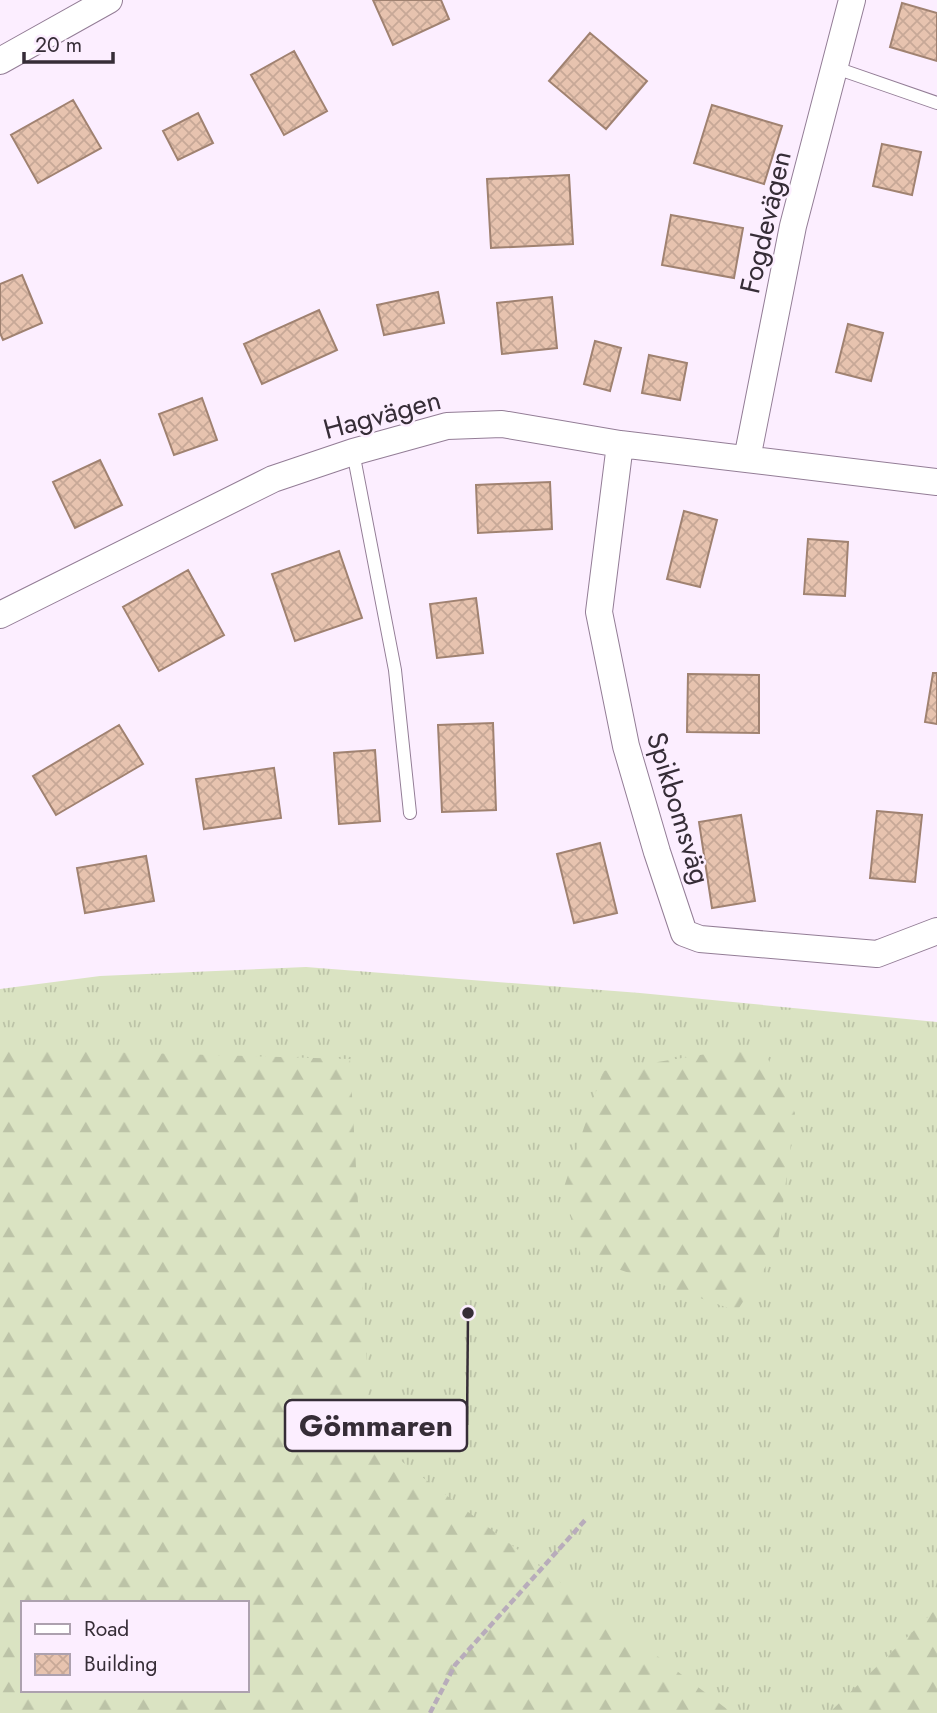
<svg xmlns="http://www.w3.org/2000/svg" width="937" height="1713" viewBox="0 0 937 1713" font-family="Jost,sans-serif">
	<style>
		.grass { fill: url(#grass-tufts); fill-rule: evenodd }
		.forest { fill: url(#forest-firs); fill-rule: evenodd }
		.building { fill: url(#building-cross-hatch); stroke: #a08271; stroke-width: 2 }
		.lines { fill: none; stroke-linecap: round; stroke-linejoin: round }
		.service-casing { stroke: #937d96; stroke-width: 14 }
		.minor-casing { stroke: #937d96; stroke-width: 28 }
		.path { stroke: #b8acbb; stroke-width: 4.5; stroke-dasharray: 7 3.5; stroke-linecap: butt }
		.service { stroke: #fff; stroke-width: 12 }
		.minor { stroke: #fff; stroke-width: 26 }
		.labels { text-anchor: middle; stroke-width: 5; stroke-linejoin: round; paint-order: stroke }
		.street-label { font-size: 28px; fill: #362d37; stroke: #fceeff }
		.leader { fill: none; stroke: #362d37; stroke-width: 2.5 }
		.callout-dot { fill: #362d37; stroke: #fceeff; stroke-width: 2.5 }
		.callout { fill: #fceeff; stroke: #362d37; stroke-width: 2.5 }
		.callout-label { font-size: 30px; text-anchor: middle; font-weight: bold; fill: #362d37 }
	</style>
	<defs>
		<pattern id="grass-tufts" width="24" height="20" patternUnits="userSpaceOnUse" patternTransform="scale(1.75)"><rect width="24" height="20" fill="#dae3c2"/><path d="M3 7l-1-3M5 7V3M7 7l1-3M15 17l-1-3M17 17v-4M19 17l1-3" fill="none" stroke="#bcc3a7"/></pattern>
		<pattern id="forest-firs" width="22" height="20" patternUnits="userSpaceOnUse" patternTransform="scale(1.75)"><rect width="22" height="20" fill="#dae3c2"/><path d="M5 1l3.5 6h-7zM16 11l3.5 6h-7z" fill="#bcc3a7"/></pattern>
		<pattern id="building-cross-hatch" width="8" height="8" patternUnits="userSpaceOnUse" patternTransform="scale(1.75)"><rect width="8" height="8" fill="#e7c3af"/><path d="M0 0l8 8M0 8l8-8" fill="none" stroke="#c7a897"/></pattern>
	</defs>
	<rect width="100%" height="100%" fill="#fceeff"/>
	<!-- grass -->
	<path class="grass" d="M306,967L640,993L937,1022V1713H0V989L100,976ZM23,1603H247V1690H23Z"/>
	<!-- forest -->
	<path class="forest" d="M761,1045L795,1113L777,1249L737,1311L581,1256L564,1187L603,1071Z
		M0,1049L350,1059L371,1438L732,1713H0ZM23,1603H247V1690H23Z
		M937,1608V1713H829Z"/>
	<!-- building -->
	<path class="building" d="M373,0H441L449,19L393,45Z
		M902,3L937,13V61L890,47Z
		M590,33L647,81L606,129L549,81Z
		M294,51L327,111L284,135L251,75Z
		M73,100L101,148L38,183L11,135Z
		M712,105L782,126L764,184L694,163Z
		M198,113L213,143L178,160L163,131Z
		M882,144L921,152L912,195L873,186Z
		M569,175L573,244L491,248L487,179Z
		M671,215L743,228L734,278L662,265Z
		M22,275L42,323L3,340L0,333V284Z
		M438,292L444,323L384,335L377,305Z
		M552,297L557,348L502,354L497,303Z
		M319,310L337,350L262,384L244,344Z
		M848,324L883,333L871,381L836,372Z
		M595,341L621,348L610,391L584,384Z
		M649,355L687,363L680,400L642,393Z
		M202,398L217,440L174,455L159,414Z
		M100,460L122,505L75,528L53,482Z
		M550,482L552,529L478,533L476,485Z
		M684,511L717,520L700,587L667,579Z
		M808,539L848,542L845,596L804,594Z
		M339,551L362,618L295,641L272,574Z
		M188,570L224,635L159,671L123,607Z
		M476,598L483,653L437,658L430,604Z
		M933,673H937V724L925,722Z
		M688,674L759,675V733L687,732Z
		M493,723L496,810L442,812L438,725Z
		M119,725L143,764L56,815L33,776Z
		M375,750L380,821L339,824L334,753Z
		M274,768L281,818L204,829L196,779Z
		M877,811L922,815L915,882L870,878Z
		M741,815L755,901L712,908L699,822Z
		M600,843L617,913L574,923L557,854Z
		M146,856L154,901L85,913L77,868Z"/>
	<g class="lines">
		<!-- service casing -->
		<g class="service-casing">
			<path id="service" d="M836,68L937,103
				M353,452L395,670L410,813"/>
		</g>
		<!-- minor casing -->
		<g class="minor-casing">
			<path id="minor" d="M0,61L109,0
				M620,444L599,612L626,746L657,852L684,933L700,939L877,954L937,931
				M747,459L793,226L852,0
				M0,615L273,479L353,452L447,426L502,424L620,444L937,482"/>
		</g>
		<!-- path -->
		<path class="path" d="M430,1713L455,1665L587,1518"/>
		<!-- service -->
		<use href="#service" class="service"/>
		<!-- minor -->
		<use href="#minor" class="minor"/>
	</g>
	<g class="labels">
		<!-- street labels -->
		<g class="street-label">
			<text transform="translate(765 222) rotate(-77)" y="10">Fogdevägen</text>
			<text transform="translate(382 414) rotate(-15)" y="10">Hagvägen</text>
			<text transform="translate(679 808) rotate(73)" y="10">Spikbomsväg</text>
		</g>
	</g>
	<!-- callouts -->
	<path class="leader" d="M468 1313L467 1425"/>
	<circle class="callout-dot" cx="468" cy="1313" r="7"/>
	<rect class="callout" x="285" y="1400" width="182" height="51" rx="7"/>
	<g class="callout-label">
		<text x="376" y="1436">Gömmaren</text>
	</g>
	<!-- legend -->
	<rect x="21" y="1601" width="228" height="91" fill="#fceeff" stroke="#ada1af" stroke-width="2"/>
	<rect x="35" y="1624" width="35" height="10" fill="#ffffff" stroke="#ada1af" stroke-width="2"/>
	<text x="84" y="1636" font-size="21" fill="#362d37">Road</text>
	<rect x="35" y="1654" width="35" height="21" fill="url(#building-cross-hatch)" stroke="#ada1af" stroke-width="2"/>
	<text x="84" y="1671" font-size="21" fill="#362d37">Building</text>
	<!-- scale -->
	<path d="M24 52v10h89v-10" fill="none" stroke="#362d37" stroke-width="3.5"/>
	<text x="35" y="52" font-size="21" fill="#362d37" stroke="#fceeff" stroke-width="5" paint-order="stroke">20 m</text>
</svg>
